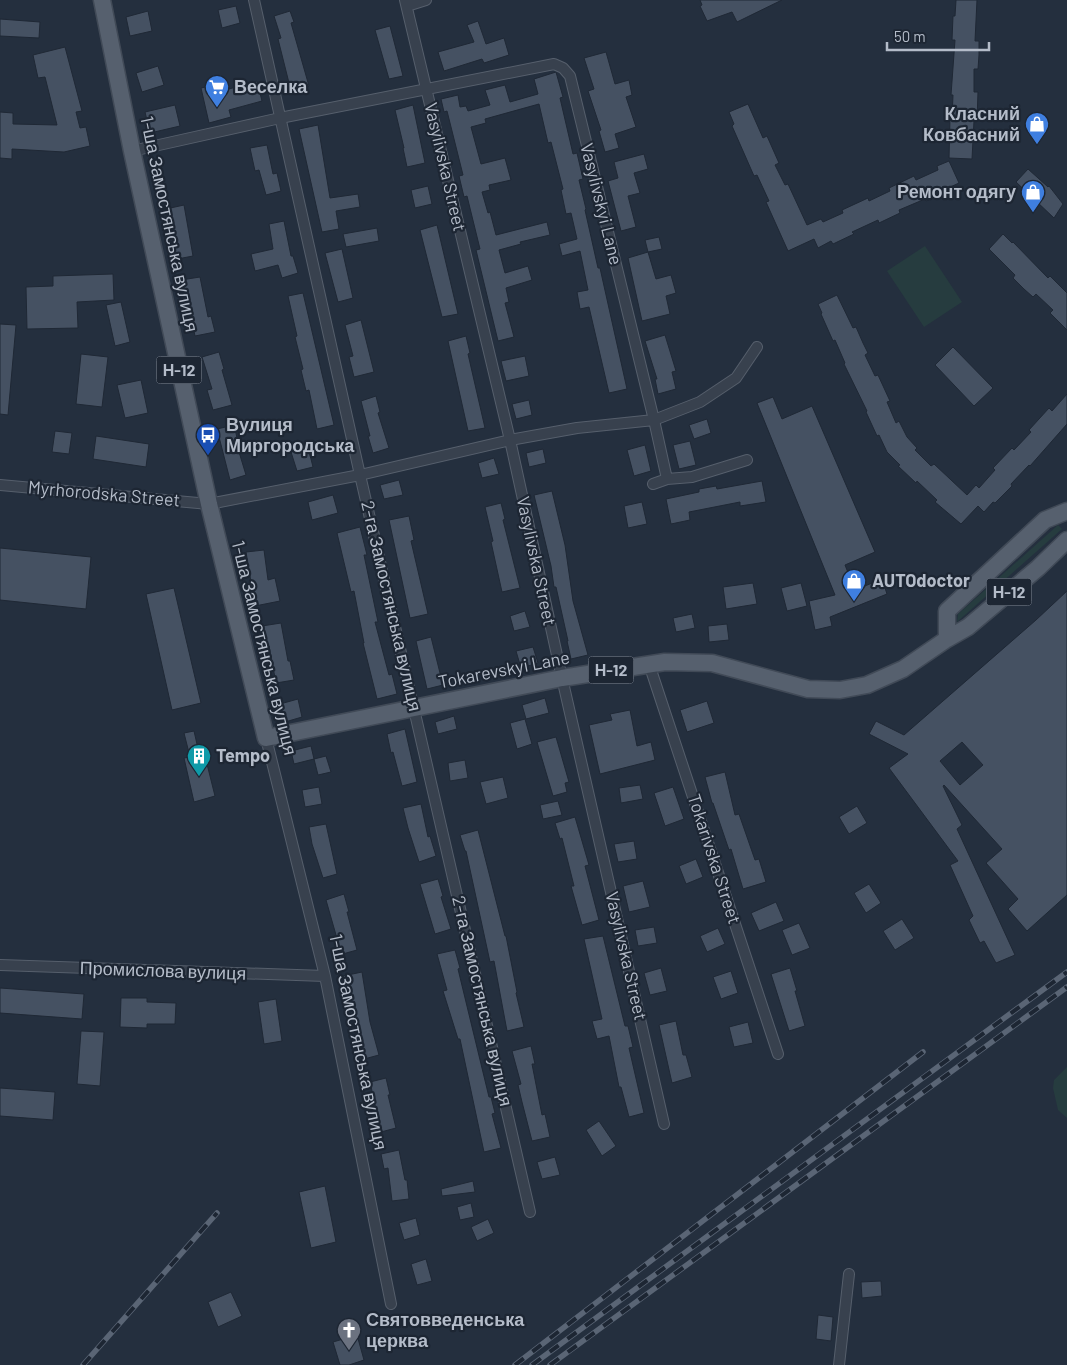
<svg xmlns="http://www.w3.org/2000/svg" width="1067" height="1365" viewBox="0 0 1067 1365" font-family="Barlow,sans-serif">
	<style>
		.green { fill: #263c3f }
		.building { fill: #455162; stroke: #1f2835; fill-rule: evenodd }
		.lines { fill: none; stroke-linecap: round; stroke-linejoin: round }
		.minor-casing { stroke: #565f6c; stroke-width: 12 }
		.primary-casing { stroke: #414a57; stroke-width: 19 }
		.minor { stroke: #38414e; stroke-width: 10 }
		.primary { stroke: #56606e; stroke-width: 16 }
		.rail-casing { stroke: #5a6575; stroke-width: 5.5 }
		.rail { stroke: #1d2633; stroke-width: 4; stroke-dasharray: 11; stroke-linecap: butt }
		.labels { text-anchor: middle; stroke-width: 4.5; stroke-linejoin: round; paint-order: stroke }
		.shield { fill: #1d2633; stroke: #878f9c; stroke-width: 1 }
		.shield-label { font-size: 16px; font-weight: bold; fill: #b4bcc9 }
		.poi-label { font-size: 18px; font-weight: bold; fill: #b4bcc9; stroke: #1d2633; text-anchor: start }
		.street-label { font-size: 18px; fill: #b4bcc9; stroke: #1d2633 }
	</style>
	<rect width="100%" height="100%" fill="#242f3e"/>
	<!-- green -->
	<path class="green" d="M925,246L962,302L924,327L887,271Z
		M1058,525L1062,529L957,622L958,614Z
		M1067,1067V1118L1058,1110L1053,1088L1054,1080Z"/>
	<!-- building -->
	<path class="building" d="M700,0H782L737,22L732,12L707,21L700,6L702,5Z
		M956,0H977L975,41H979V55L978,69H974V92H978L977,121H974L972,159L949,158L950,118H952L953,95H951L955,40H952L953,16H955Z
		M236,6L240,23L222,28L218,10Z
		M148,11L152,31L130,36L126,17Z
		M290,11L294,22L291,23L309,86L291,91L278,39L281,38L274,16Z
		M0,19L40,22L39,38L0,36Z
		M478,21L486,44L504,38L509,55L484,63L482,59L444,71L438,52L474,42L467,25Z
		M390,26L403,76L389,79L375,30Z
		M65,47L82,111L76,112L80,128L86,127L90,146L64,152L12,149V159L0,158V112L13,113V124L57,125L45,77L38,78L33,55Z
		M606,52L615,84L629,80L632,95L626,97L636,127L615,134L619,148L605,152L599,131L601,130L588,91L594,89L584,58Z
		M158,66L164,85L142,92L136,73Z
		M556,72L563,97L560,98L573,154L577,153L583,179L579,180L586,209L585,210L598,268H600L627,389L609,393L589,307L580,309L577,292L588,290L580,251L562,256L559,244L577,239L571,213L566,214L561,190L563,189L551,142L548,143L539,104L485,119L486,123L471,127L481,164L505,158L511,180L489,185L490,190L482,192L488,213L490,212L496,235L547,222L550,235L520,242L521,244L499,250L505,273L528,266L532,280L506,288L509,302L505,303L514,337L498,341L476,250L480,249L467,196L464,197L459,176L463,175L447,111L444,112L441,99L458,95L460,107L466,106L468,111L490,105L485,90L505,85L510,102L538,94L534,79Z
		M257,81L262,101L229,110L231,117L209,123L201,88L227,82L229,89Z
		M748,104L763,138L767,136L779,163L775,165L785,185L788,184L807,225L821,219L823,222L843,213L842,210L868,198L869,201L890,191L889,188L914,176L916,180L938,170L937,166L949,161L959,183L948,188L949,191L926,201L925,199L899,210L900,213L879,223L878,220L852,232L854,234L833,244L831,241L818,248L814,239L788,251L766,202L769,201L757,175L754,176L732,126L734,124L729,112Z
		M175,105L180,126L150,133L145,112Z
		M413,105L425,163L407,167L403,148H404L395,110Z
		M318,125L330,198L358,194L360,207L336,211L339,229L322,232L299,129Z
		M267,145L273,174L277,173L281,191L266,195L259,170L255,171L250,148Z
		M644,154L648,169L634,173L640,193L628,196L636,227L621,231L608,181L618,178L614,162Z
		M1028,169L1048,187L1049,186L1063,204L1054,218L1016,182Z
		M428,186L432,204L415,208L411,190Z
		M184,205L193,256L172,260L168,243L173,242L166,209Z
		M284,221L291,256H293L298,273L282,278L278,265L255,271L251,254L273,249L269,224Z
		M437,225L458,314L442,317L420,230Z
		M377,228L379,241L346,247L343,234Z
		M1003,234L1012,243L1013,242L1048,278L1050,276L1067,293V330L1050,313L1053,310L1036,294L1033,297L1024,289L1013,278L1015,275L989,249Z
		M659,237L662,249L648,252L645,240Z
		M342,249L353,298L338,302L325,253Z
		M648,252L656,279L671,275L676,293L666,296L670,314L642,321L628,258Z
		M113,274L114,300L77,302L78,328L27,329L26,287L53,286V276Z
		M200,277L208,317L211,316L215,332L195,336L188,303H186L181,280Z
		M303,293L334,425L317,429L309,390L306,391L301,370L303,369L295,337L297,336L288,296Z
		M837,295L853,328L856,327L863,343L868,353L865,355L875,376L878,375L890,401L887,402L896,423L899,421L907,437L917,448L915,450L931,466L934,464L967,495L976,485L979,488L995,470L993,468L1012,448L1014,450L1031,432L1029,430L1049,408L1052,411L1067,394V424L1030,466L1029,465L1011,484L1012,486L995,503L993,502L984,512L978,506L961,524L935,502L937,500L917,481L916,483L898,466L900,465L887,452L879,435L877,436L866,412L867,411L844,364L845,363L835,340L833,341L821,314L822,313L818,304Z
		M121,302L130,342L115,346L106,305Z
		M361,320L374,372L354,377L349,357L353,356L345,325Z
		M0,324L16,325L8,415L0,414Z
		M665,335L676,371L672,372L676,389L658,394L655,379H657L645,341Z
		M466,336L470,353L468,354L485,428L468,431L448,341Z
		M953,347L993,388L974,406L935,365Z
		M219,352L224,369L222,370L232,405L213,410L207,390L212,389L202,357Z
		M81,354L108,357L102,407L76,404Z
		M525,356L529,376L506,381L501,361Z
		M141,380L148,413L125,418L117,385Z
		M376,396L380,412L378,413L389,448L373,453L368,436H370L361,401Z
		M773,397L782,419L812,406L875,552L845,565L855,590L882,579L887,594L830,617L832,626L815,630L809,601L835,595L757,403Z
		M529,400L532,415L516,419L512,404Z
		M707,419L711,433L694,439L689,425Z
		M234,425L238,442H236L246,475L230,480L217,429Z
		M55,431L72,433L69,454L52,452Z
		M96,436L149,444L146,467L93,459Z
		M690,441L696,465L679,469L673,445Z
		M645,445L651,471L634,476L627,450Z
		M308,447L313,467L297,471L291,452Z
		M543,449L546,463L529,467L526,453Z
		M494,458L499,474L482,478L478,463Z
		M399,480L403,495L384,499L380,485Z
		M762,481L766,502L740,506V502L689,512L690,520L671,524L666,499L699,492V489L716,486L717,489Z
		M552,491L565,545L573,601L588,655L571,659L567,641H568L556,587H554L551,566L534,495Z
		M333,495L338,513L312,520L308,502Z
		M642,502L647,524L628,528L624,506Z
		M501,503L505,519L503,520L520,588L502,592L491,542L493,541L485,507Z
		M409,516L414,540L411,541L428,614L410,618L389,520Z
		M360,527L367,555H364L378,622H375L389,675L392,674L397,694L377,699L363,643H364L354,591L351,592L337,533Z
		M0,548L91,557L86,609L0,600Z
		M264,550L268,580L275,578L280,601L255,606L246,552Z
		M753,583L757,604L726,609L723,587Z
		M801,583L807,606L787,611L781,588Z
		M174,588L201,703L172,710L146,594Z
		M1067,591V895L1027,931L1008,909L1018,899L986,863L1002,849L944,785L943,786L962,825L957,829L1015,955L996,963L984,941L980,943L969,920L973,916L950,865L958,861L889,768L908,754L869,734L876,721L904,735L1036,620ZM962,742L983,765L960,785L940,761Z
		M525,611L530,627L514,631L510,616Z
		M692,614L695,628L676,632L673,618Z
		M281,623L288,661H290L294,680L276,683L269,646L265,647L262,626Z
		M727,624L729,640L709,642L708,626Z
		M431,637L443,685L427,689L416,641Z
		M533,647L538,663L521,668L516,651Z
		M545,698L549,713L526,719L522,705Z
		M298,699L302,717L285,722L280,704Z
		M707,701L714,723L687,732L680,710Z
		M630,710L637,746L651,742L655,760L600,774L589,725L612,720L610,714Z
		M454,716L457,729L438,734L435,722Z
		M525,719L532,744L517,749L510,723Z
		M405,729L417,782L402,786L393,752L391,753L387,734Z
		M194,731L199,753L204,752L215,796L194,802L184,758L190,757L184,733Z
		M556,737L569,782L565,783L567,792L553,796L537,742Z
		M311,746L314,759L294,764L291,751Z
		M326,756L331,772L318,775L314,759Z
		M465,760L468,778L450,781L448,763Z
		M725,772L735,815L739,814L755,860L759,859L766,882L743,889L731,849L729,850L713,803H712L705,777Z
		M503,777L508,798L486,804L480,782Z
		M640,785L643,799L621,803L619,788Z
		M319,787L322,804L305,807L302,790Z
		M673,787L684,819L665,826L654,793Z
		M558,801L562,815L543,819L540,805Z
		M421,804L428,837L430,836L436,856L419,862L408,828L403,808Z
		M857,806L867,823L849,834L839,817Z
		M575,817L589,865L585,866L599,920L582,925L571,886H574L562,838L560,839L555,823Z
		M326,824L337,874L323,878L312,844L309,827Z
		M478,830L505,936H506L517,992L516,993L524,1027L507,1031L494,961L490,962L466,851H465L460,835Z
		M634,841L637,859L618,862L614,844Z
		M696,859L703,877L686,884L679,866Z
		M438,879L443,896L441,897L451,929L435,934L420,884Z
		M643,881L650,907L629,912L623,886Z
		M869,884L881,903L866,913L854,893Z
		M344,894L349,912H347L357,950L339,955L334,936L336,935L326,900Z
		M776,902L784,921L759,931L751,913Z
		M902,919L914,938L895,950L883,931Z
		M799,923L810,948L792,955L782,930Z
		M654,927L657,943L638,946L635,930Z
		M718,928L725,944L707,952L700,936Z
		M603,936L625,1026H628L633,1047L629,1048L644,1113L629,1117L621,1087H619L609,1036L597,1039L592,1021L602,1019L584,939Z
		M455,950L460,968L458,969L489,1097H491L495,1113L492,1114L501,1148L484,1152L460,1039H458L443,991L447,990L437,954Z
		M661,968L667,991L650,995L644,973Z
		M790,968L797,991H795L805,1026L789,1031L771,974Z
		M731,971L738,993L721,999L713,977Z
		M362,972L370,1022L379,1055L364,1059L354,1026L343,976Z
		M0,988L84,994L82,1019L0,1013Z
		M121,998H147V1002L176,1003L175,1024H147V1028L120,1027Z
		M276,999L282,1041L264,1044L258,1002Z
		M676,1021L683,1055H686L692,1077L672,1083L659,1025Z
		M748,1022L753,1043L734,1047L729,1027Z
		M81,1031L104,1032L100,1086L77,1084Z
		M531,1046L535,1064H532L542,1115L545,1114L550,1137L532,1141L522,1102L518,1085L521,1084L512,1051Z
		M386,1078L390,1095H388L396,1128L381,1132L370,1082Z
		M0,1088L55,1092L53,1120L0,1116Z
		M599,1121L616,1146L602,1156L586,1130Z
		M399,1150L405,1180H407L409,1199L392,1201L388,1168L384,1169L381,1154Z
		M555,1157L560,1175L542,1179L537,1162Z
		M473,1181L475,1192L442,1196L441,1189Z
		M325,1186L336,1242L311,1248L299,1192Z
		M471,1203L474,1217L460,1220L457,1207Z
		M416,1218L420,1235L404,1240L399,1223Z
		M488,1219L494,1233L477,1241L471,1227Z
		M426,1259L432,1281L417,1285L411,1264Z
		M881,1281L882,1296L862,1298L861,1282Z
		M231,1292L242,1316L218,1327L208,1302Z
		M818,1315L833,1317L831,1341L816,1339Z
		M357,1335L364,1360L349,1365H340L333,1342Z"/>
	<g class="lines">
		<!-- minor casing -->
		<g class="minor-casing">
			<path id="minor" d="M254,0L360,475L530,1212
				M405,0L510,440L562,678L664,1124
				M407,6L426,0
				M132,151L280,118L554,64L563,68L570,76L654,420L667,479
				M653,484L667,479L692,477L747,460
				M0,485L209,504L360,475L510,440L577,428L654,420L700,402L736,378L757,347
				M649,664L778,1054
				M266,738L325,976L391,1304
				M0,965L325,976
				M839,1365L849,1274"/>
		</g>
		<!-- primary casing -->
		<g class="primary-casing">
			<path id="primary" d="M102,0L132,151L209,504L266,738L562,678L665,662L712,663L808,689L840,690L867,685L903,669L947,639L968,627L1038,568L1067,540
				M947,639V611L1045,520L1067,511"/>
		</g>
		<!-- minor -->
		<use href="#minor" class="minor"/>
		<!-- primary -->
		<use href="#primary" class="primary"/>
		<!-- rail casing -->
		<g class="rail-casing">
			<path id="rail" d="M83,1365L217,1213
				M515,1365L923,1052
				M532,1365L1067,972
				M550,1365L1067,987"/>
		</g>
		<!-- rail -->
		<use href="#rail" class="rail"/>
	</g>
	<!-- icons -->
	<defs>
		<g id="supermarket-pin" transform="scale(1.25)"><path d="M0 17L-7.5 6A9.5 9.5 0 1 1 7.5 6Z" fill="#3f7fe0" stroke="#1d2633"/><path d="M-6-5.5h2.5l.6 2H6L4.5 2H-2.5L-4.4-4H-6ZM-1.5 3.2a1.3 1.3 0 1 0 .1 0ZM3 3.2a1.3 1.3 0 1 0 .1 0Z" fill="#fff"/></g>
		<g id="shop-pin" transform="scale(1.25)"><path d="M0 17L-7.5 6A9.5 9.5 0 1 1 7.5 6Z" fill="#3f7fe0" stroke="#1d2633"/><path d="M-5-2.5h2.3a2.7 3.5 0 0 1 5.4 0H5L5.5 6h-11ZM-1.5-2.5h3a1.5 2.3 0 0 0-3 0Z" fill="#fff"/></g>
		<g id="bus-pin" transform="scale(1.25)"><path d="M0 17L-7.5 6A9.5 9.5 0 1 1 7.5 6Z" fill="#1a4fb4" stroke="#1d2633"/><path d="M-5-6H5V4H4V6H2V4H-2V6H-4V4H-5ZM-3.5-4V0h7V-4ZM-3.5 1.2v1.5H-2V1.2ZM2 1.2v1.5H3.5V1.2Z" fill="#fff"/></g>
		<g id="building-pin" transform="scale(1.25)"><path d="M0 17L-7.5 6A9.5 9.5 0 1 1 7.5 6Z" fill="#0f9aa8" stroke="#1d2633"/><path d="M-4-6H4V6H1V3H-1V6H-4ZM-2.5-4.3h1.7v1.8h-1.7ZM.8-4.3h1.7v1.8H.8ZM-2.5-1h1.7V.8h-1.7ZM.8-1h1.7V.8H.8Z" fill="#fff"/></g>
		<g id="church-pin" transform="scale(1.25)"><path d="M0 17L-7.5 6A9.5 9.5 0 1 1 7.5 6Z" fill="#6b7280" stroke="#1d2633"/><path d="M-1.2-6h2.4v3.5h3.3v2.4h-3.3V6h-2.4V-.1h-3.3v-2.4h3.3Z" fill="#fff"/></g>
	</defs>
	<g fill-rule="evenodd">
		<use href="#supermarket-pin" x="217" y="87"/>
		<use href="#shop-pin" x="1037" y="124"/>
		<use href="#shop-pin" x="1033" y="192"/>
		<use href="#bus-pin" x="208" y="435"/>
		<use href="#shop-pin" x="854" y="581"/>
		<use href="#building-pin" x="199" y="756"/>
		<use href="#church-pin" x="349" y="1330"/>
	</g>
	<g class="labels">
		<!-- shield labels -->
		<g class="shield">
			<rect x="156.5" y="356.5" width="45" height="27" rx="4"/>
			<rect x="986.5" y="578.5" width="45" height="27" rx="4"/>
			<rect x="588.5" y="656.5" width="45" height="27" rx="4"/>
		</g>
		<g class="shield-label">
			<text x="179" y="376">Н-12</text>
			<text x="1009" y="598">Н-12</text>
			<text x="611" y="676">Н-12</text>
		</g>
		<!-- poi labels -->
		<g class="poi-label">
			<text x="234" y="93">Веселка</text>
			<text x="1020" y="120" text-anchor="end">Класний<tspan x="1020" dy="21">Ковбасний</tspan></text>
			<text x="1016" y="198" text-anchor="end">Ремонт одягу</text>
			<text x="226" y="431">Вулиця<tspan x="226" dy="21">Миргородська</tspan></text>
			<text x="872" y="587">AUTOdoctor</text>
			<text x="216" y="762">Tempo</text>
			<text x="366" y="1326">Святовведенська<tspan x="366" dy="21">церква</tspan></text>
		</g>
		<!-- street labels -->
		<g class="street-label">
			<text transform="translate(445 167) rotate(77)" y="6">Vasylivska Street</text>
			<text transform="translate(601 204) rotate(76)" y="6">Vasylivskyi Lane</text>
			<text transform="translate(169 224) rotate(78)" y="6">1-ша Замостянська вулиця</text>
			<text transform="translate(104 494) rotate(5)" y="6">Myrhorodska Street</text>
			<text transform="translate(536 561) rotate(78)" y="6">Vasylivska Street</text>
			<text transform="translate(391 606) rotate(77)" y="6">2-га Замостянська вулиця</text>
			<text transform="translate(264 648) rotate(76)" y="6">1-ша Замостянська вулиця</text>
			<text transform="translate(504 670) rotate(-11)" y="6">Tokarevskyi Lane</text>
			<text transform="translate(714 859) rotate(72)" y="6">Tokarivska Street</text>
			<text transform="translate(626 956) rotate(77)" y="6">Vasylivska Street</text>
			<text transform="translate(163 971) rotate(2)" y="6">Промислова вулиця</text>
			<text transform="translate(482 1001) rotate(77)" y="6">2-га Замостянська вулиця</text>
			<text transform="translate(358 1042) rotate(78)" y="6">1-ша Замостянська вулиця</text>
		</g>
	</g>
	<!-- scale -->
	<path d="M887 42v8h102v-8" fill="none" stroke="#b4bcc9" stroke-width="2.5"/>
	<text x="894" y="42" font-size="15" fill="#b4bcc9" stroke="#1d2633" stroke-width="4" paint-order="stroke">50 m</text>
</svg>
